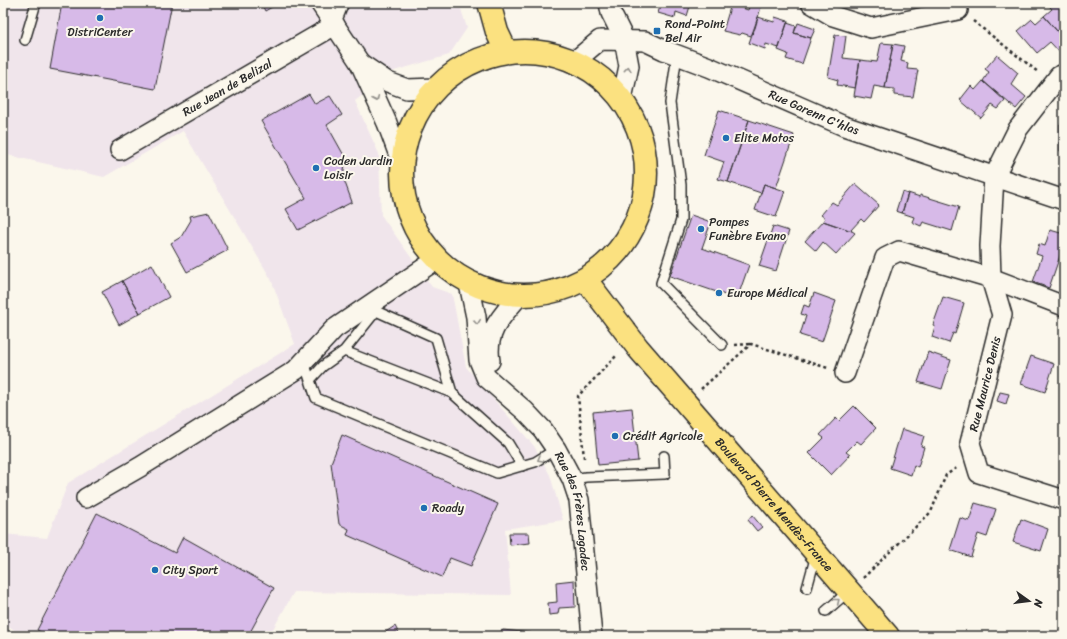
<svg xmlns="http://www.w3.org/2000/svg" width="1067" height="639" viewBox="0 0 1067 639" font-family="Sriracha,sans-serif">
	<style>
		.built { fill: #f0e5eb }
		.building { fill: #d7bae8; stroke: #2b2b2b }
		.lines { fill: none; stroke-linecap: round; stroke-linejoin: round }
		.lane-casing { stroke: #2b2b2b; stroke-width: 12 }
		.street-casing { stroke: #2b2b2b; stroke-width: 22 }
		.primary-casing { stroke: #2b2b2b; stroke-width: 25 }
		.path { stroke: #2b2b2b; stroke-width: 2.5; stroke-dasharray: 3 3; stroke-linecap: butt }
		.lane { stroke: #fbf7ec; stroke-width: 9 }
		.street { stroke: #fbf7ec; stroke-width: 19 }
		.primary { stroke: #fbe180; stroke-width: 22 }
		.oneway { stroke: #93918c }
		.poi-dot { fill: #1f6fb2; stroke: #fbf7ec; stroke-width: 1.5 }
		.labels { text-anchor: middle; stroke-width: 4; stroke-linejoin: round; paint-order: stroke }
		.poi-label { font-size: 12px; fill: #2b2b2b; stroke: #fbf7ec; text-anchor: start }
		.street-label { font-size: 12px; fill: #2b2b2b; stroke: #fbf7ec }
	</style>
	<rect width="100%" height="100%" fill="#fbf7ec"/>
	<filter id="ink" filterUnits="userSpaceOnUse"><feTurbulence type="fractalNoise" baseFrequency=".025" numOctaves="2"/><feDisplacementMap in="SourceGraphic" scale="8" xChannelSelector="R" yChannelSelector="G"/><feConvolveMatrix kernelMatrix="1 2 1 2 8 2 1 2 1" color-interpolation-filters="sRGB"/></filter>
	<g filter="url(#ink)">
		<!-- built -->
		<path class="built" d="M3,3H459L467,28L449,55L394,71L355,101L379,154L381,215L432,287L452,294L466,367L534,446L550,475L563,520L505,529L511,595L294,592L269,636H23L3,622V534L47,538L68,483L295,344L271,279L183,131L104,177L3,154Z"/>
		<!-- building -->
		<path class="building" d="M62,3H172L155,89L50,69Z
			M261,3H279L265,11Z
			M661,3H691L687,16L676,12L675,18L658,13Z
			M1050,3H1064V39L1044,16L1052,9L1048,5Z
			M731,4L748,10L750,4L761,7L755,28L751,36L742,33L740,35L723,31Z
			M1044,16L1064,39V57L1050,42L1037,53L1018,31L1032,19L1036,23Z
			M758,17L774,22L775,17L788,21L779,48L766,44L765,49L749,43Z
			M787,23L796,26L794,33L811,38L802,64L786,59L788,54L778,50Z
			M798,23L815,29L811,38L794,33Z
			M835,35L846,36L843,58L860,60L855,88L837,85L838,80L828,77Z
			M881,43L893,44L885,88L874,86L871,99L854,96L860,60L877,62Z
			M893,44L904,46L901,61L908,63L907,69L918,70L913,97L894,95V89L885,88Z
			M997,55L1018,73L1011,84L1026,97L1016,109L983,81L989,72L985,69Z
			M983,81L1005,101L998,109L992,105L981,118L960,100L971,86L975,90Z
			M309,94L315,104L330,96L342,115L327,125L346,159L343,177L352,202L298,230L286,209L306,198L261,121Z
			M719,110L749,120L728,182L718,179L724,162L704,155Z
			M749,120L794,135L776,188L764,184L761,193L728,182Z
			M1060,124H1064V152L1060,151Z
			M764,184L785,191L776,217L755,210Z
			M855,184L879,205L864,222L861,219L851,230L852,231L823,221L825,218L821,215L832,202L837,205Z
			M902,192L908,194L902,213L896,211Z
			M908,193L920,197V195L959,207L952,231L923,222L921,226L912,222L914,217L902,213Z
			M209,212L228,250L187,272L171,243L181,237L191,220L190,216Z
			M691,215L711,222L702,248L749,265L737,299L670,276Z
			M823,221L852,231L855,233L836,254L823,242L816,251L805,241Z
			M773,226L789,231L776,271L759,266Z
			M1050,230L1064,234V244L1049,288L1033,282L1042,256L1036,254L1039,244L1045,246Z
			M152,264L169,297L140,313L122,281Z
			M122,281L140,313L119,325L102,292Z
			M814,293L836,301L822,342L800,335L806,316L801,314L804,305L809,307Z
			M943,297L964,303L955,334L953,333L949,343L932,337L935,326L933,325Z
			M928,352L951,360L942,389L918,382Z
			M1031,356L1054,364L1045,392L1021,384Z
			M1000,392L1009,394L1006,404L997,401Z
			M854,406L876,428L861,444L857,441L846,452L850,455L831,475L809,453L824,438L820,435L836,418L839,421Z
			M632,408L638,461L598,465L593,412Z
			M902,429L924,436L921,446L924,447L918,467L914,465L911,475L890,468Z
			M1064,432V445L1060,444Z
			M342,435L498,504L471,566L450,558L442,577L347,535L349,529L339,524L331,463Z
			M1064,458V469L1061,468Z
			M975,503L996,509L987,537L978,534L971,557L950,550L960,518L969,521Z
			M97,513L175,553L183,537L274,588L248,636H49L37,630Z
			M752,515L762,527L757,531L748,520Z
			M1021,519L1048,529L1041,551L1013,542Z
			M509,533H529L530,543L510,545Z
			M574,580L575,607L559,608L558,614L549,615L548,603L557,602L556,582Z
			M395,626L400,636H385L384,633Z
			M503,630L531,633V636H499V633Z"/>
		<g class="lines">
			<!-- lane casing -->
			<g class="lane-casing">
				<path id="lane" d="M335,25L344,3
					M25,40L36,3
					M677,55L670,103L681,185V220L661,283L722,345
					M344,351L376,311L436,338L452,393
					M304,362L316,398L497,473L535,462L556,449
					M310,380L323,366L344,351L452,393L508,443L522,466
					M572,479L586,477L665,474L664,456
					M807,588L816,555
					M826,611L849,591"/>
			</g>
			<!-- street casing -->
			<g class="street-casing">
				<g id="street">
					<path d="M320,3L360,63L387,123L401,161"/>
					<path d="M609,3L611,13L624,39L629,66L622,99"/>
					<path d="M811,3L833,16L871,28L958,10"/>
					<path id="s1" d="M575,61L600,40L645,41L664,50L709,67L844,126L1064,200"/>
					<path d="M360,63L388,82L407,89L435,88"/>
					<path d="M1064,74L1059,76L1018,129L994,177L990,246L991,278L1002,315L970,443L979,473L1064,500"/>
					<path id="s2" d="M120,150L335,25"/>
					<path id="s3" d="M469,284L476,317L479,360L486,377L525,411L543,430L556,449L572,479L579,500L592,636"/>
					<path d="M490,361C485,332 501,317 518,297"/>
					<path d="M845,373L885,258L899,251L991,278L1064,306"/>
					<path d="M86,498L140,467L296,370L334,329L436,260"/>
				</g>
			</g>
			<!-- primary casing -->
			<g class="primary-casing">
				<g id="primary">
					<path d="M489,3L497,32L506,51"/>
					<circle cx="524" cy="173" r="122"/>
					<path id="s4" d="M586,280L638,348L888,636"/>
				</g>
			</g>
			<!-- path -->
			<path class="path" d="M973,21L1038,72
				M735,345L750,344
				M701,389L751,344L828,368
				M584,458L578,396L617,355
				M863,578L931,512L946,475L958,467"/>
			<!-- lane -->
			<use href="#lane" class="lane"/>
			<!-- street -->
			<use href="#street" class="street"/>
			<!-- primary -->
			<use href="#primary" class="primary"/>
		</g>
		<!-- one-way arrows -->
		<defs><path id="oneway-chevron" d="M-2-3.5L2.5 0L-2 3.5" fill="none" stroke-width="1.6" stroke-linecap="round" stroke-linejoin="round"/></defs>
		<g class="oneway">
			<use href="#oneway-chevron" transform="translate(628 69) rotate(-84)"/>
			<use href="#oneway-chevron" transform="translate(376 99) rotate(66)"/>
			<use href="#oneway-chevron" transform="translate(477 322) rotate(84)"/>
			<use href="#oneway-chevron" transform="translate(540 459) rotate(150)"/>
			<use href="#oneway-chevron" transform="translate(837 601) rotate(-39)"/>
		</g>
	</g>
	<!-- markers -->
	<g class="poi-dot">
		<circle cx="100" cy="18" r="4"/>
		<rect x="653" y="27" width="8" height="8" rx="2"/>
		<circle cx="726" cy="138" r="4"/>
		<circle cx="316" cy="168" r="4"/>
		<circle cx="701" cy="229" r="4"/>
		<circle cx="719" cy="293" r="4"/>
		<circle cx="615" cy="436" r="4"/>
		<circle cx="424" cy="508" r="4"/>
		<circle cx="155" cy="570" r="4"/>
	</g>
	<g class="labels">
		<!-- poi labels -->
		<g class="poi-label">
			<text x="665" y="28">Rond-Point<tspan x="665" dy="14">Bel Air</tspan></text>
			<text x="100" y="36" text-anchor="middle">DistriCenter</text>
			<text x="734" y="142">Elite Motos</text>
			<text x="324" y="165">Coden Jardin<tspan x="324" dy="14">Loisir</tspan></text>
			<text x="709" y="226">Pompes<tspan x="709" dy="14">Funèbre Evano</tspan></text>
			<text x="727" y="297">Europe Médical</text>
			<text x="623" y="440">Crédit Agricole</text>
			<text x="432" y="512">Roady</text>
			<text x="163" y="574">City Sport</text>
		</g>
		<!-- street labels -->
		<g class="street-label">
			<text dy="4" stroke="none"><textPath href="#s2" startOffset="124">Rue Jean de Belizal</textPath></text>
			<text dy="4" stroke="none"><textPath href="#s1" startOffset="261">Rue Garenn C'hlas</textPath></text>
			<text transform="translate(985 384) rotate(-76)" y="4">Rue Maurice Denis</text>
			<text dy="4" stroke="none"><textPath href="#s4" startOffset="293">Boulevard Pierre Mendès-France</textPath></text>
			<text dy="4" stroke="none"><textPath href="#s3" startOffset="262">Rue des Frères Lagadec</textPath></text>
		</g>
	</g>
	<!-- margin -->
	<rect width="1067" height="639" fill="none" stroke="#fbf7ec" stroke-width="16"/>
	<rect x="8" y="8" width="1051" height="623" fill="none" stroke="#2b2b2b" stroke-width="1.5" filter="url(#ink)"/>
	<!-- north arrow -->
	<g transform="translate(1029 601) rotate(104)" stroke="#fbf7ec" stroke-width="3" paint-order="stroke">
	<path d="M0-3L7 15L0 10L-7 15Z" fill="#2b2b2b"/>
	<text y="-6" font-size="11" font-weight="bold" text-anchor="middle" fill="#2b2b2b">N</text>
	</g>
</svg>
